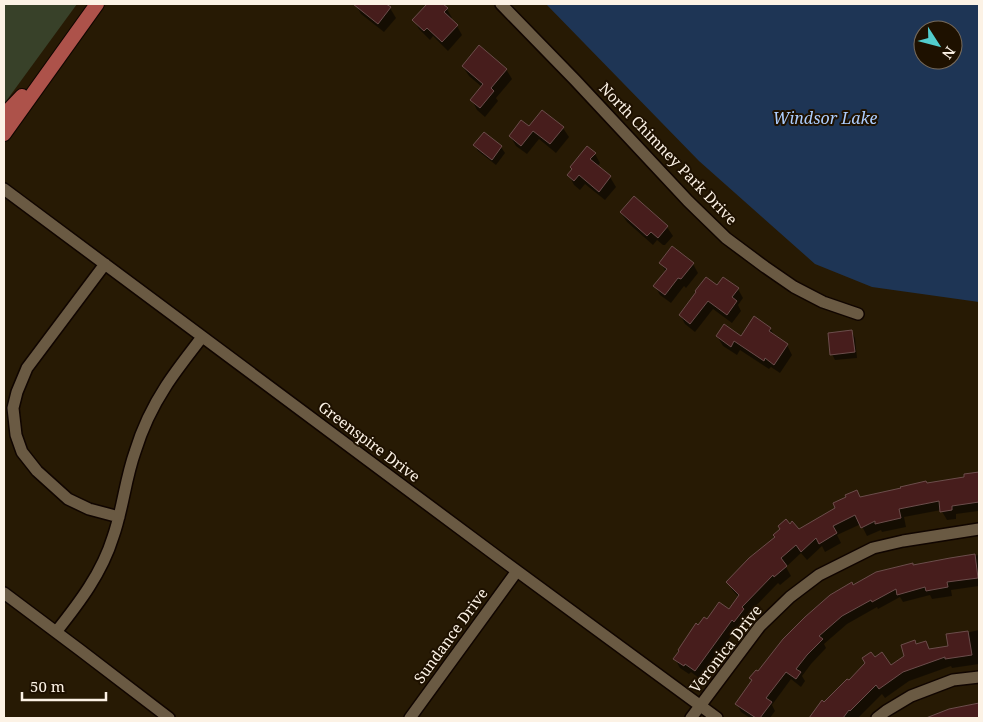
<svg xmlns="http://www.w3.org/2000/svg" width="983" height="722" viewBox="0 0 983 722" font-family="'Noto Serif',serif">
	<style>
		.green { fill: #384129 }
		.water { fill: #1e3555; fill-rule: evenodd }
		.shadow { fill: #0007 }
		.building { fill: #471d1c; stroke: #6b4d4b }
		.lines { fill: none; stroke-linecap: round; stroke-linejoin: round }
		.minor-casing { stroke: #100500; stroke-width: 14 }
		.major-casing { stroke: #100500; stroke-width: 16 }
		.minor { stroke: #6a5a43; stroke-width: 11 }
		.major { stroke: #ad524a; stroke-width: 14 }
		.labels { text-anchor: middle; stroke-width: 4; stroke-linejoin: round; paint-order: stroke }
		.street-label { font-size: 15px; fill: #fcf2e5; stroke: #1e1100 }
		.water-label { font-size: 16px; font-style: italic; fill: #adcefe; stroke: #1e1100 }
	</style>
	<rect width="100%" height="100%" fill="#271a04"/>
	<!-- green -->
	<path class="green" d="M4,4H77L4,104Z"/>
	<!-- water -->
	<path class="water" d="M546,4H979V302L872,287L815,264L699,161ZM923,30H953V60H923Z"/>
	<!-- shadow -->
	<path class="shadow" d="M357,4H384L390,8L396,18L384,32L361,14L356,5Z
		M429,4H442L447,9L452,18L450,20L457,26L462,35L448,51L433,36L430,40L419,29L414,20Z
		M463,67L506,69L512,79L496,98L498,101L485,117L477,110L472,100L482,87L469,76Z
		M529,128H563L569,137L556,153L539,139L527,154L516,146L510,136Z
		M484,134L501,147L505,153L496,165L478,151L475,145Z
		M595,154L600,163L597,167L610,177L616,187L605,200L585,184L580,190L574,185L569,175Z
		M634,198L667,227L673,236L665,245H663L657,240L653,245L627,222L621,213Z
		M661,263L693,264L698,273L686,288L684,286L671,303L660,295L655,286L666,272Z
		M717,287L738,289L743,298L738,305L741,311L732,323L713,309L695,332L685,324L680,315Z
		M770,328L776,338L787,345L792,355L780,373L771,367L769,369L740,350L737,355L723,346L717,336L742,337Z
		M852,332L855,338L857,358L835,360L832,354Z
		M979,473V514L978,511L956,514V519L947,520L941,510L904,517L906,527L882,532L881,530L867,536L861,524L837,535L841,543L825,552L822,546L807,560L801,553L786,567L791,576L780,585L778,583L746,616L748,618L739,630L737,628L700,679L691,672L689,674L680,668L675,659L699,627L707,620L729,611L739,597L733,591L728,582L790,525L799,530L860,498L926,484L966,478L965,475Z
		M979,555V586L951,590L952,596L932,599L930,595L903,602L900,597L878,609L877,607L847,624L824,644L826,648L811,664L802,676L805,681L801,687L791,679L772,705L775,711L770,718H750L741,712L737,704L752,682L751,678L758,673L853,586L913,566L950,559Z
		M979,630V664L952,668L951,666L909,681L885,698L882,694L858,718H810L822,702L825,704L874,659L891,667L906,656L916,645L925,642L930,650L949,647L961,634Z
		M979,704V718H928L949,710Z"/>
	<!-- building -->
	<path class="building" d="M353,4H386L391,7L378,24Z
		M427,4H443L448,8L444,12L458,25L442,42L427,28L424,31L412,20Z
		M479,45L507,69L491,88L494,91L480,108L470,100L483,84L462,66Z
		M542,110L564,127L550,144L533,131L521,146L509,136L521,120L529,126Z
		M484,132L502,146L492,160L473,145Z
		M587,146L596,153L590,159L611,176L599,192L579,175L574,181L567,175L572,169L570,167Z
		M634,196L668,226L658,238L651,232L647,236L620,212Z
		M672,246L694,263L681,279L678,278L665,295L653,286L667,269L659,263Z
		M706,277L717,285L723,277L739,288L732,297L737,301L727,315L708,301L690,324L679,315L696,292L695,291Z
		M754,316L771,328L769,331L788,344L774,365L765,358L764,361L734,341L731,347L716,336L724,324L741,336Z
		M852,330L855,352L830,355L828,333Z
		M979,472V502L952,506V510L940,512L939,501L899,509L901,518L875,524V521L861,528L855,515L833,526L837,533L819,544L816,538L801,552L796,545L781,558L787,566L774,577L773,575L742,607L744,609L734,622L732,620L695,671L685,664L684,666L673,659L679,651L678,650L696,623L698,625L704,617L707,619L719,602L729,609L739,595L726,582L749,558L775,537L773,535L780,529L778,526L786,519L790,524L792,521L799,529L835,508L833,503L846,497L845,495L857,490L860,497L901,488L900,487L926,481L927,483L964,477V474Z
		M975,554L978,578L947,582L948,587L926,591L925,587L897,595L896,589L872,602L871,600L842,616L819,636L823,639L807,655L796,669L801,672L796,679L786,672L766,698L772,702L760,718H756L735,704L752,680L749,678L756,670L758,671L783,639L805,617L830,595L852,582L853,585L876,572L913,563V565L950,558Z
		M968,631L972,655L945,659V657L903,672L879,689L876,685L850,711L849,710L843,718H809L822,700L824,702L847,679L849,680L865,663L862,658L871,652L875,657L882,652L891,665L904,656L901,645L915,640L916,644L926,641L929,649L948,646L946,634Z
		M979,703V718H926L949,709Z"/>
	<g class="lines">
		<!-- minor casing -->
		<g class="minor-casing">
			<path id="minor" d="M501,4L575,80L688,201L726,238L765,267L794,287L823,302L858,314
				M4,189L498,557L717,718
				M105,264L27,368L17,392L13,408L16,435L22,452L37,471L68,499L89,509L119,517
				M4,593L80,650L169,718
				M56,632C79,603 102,573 113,537C123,509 125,480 135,452C142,429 153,406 166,386C177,369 190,353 202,337
				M410,718L517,571
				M691,718L760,626L790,597L819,575L873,548L903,541L979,529
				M877,718L886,711L911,696L953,680L979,677"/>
		</g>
		<!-- major casing -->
		<g class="major-casing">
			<path id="major" d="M4,115L22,96
				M4,134L97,4"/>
		</g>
		<!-- minor -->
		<use href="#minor" class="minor"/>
		<!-- major -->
		<use href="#major" class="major"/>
	</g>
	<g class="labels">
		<!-- street labels -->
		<g class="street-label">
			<text transform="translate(668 154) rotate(46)" y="5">North Chimney Park Drive</text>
			<text transform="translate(369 442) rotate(37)" y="5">Greenspire Drive</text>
			<text transform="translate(451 636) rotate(-54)" y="5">Sundance Drive</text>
			<text transform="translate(726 649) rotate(-52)" y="5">Veronica Drive</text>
		</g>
		<!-- water labels -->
		<g class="water-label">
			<text x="825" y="124">Windsor Lake</text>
		</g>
	</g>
	<!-- border -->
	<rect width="983" height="722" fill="none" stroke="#fcf2e5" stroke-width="10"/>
	<!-- north arrow -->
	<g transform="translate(938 45) rotate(126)"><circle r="24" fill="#1e1100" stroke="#776b5c"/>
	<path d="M0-4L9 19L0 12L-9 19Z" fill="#52cdcd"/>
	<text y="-8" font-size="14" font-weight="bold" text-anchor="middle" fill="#fcf2e5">N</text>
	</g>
	<!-- scale -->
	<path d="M22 692v8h84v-8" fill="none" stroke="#fcf2e5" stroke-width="2.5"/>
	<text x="30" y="692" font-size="15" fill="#fcf2e5" stroke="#1e1100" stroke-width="4" paint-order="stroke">50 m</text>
</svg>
